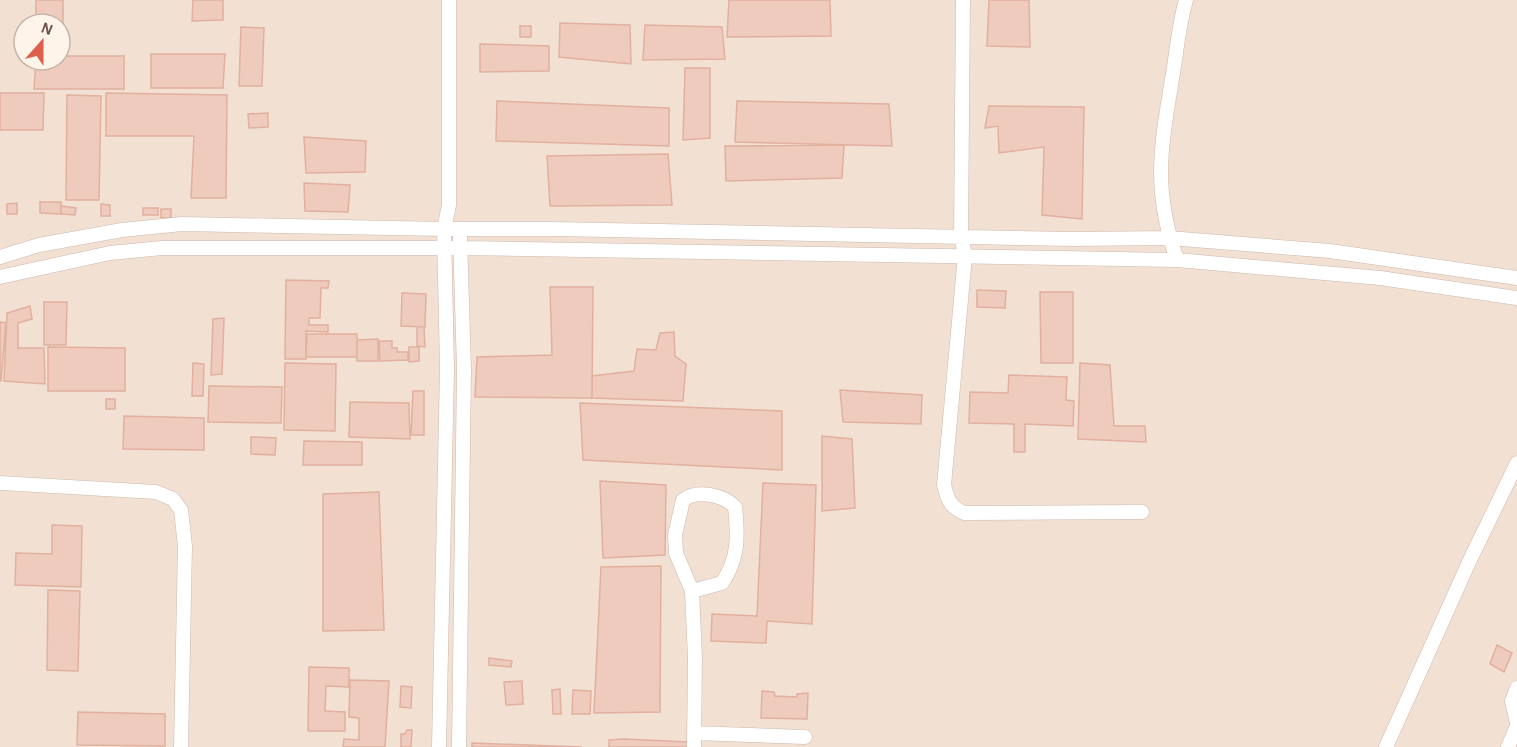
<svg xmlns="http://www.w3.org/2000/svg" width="1517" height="747" viewBox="0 0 1517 747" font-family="'Alegreya Sans',sans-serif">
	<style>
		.residential { fill: #f2e0d3; fill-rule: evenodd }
		.building { fill: #efcbbd; stroke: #e1b09e; stroke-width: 1.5 }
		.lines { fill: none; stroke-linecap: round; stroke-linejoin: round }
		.minor-casing { stroke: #ceb8ae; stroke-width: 15 }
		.minor { stroke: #fff; stroke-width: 14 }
	</style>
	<rect width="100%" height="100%" fill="#fbefe4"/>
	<!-- residential -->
	<path class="residential" d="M0,0H1517V747H0ZM24,24H60V60H24Z"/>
	<!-- building -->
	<path class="building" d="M36,0H63V30H60V24H36Z
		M193,0H223V20L192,21Z
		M729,0H830L831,36L727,37Z
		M989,0H1029L1030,47L987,46Z
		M560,23L630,25L631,64L559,57Z
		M645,25L722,27L725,59L643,60Z
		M520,26H531V37H520Z
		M241,27L264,28L262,86H239Z
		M480,44L549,46V71L480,72Z
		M151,54H225L223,88H151Z
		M60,56H124V89H34L36,60H60Z
		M685,68H710V138L683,140Z
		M0,93H44L43,130H0Z
		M106,93L227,95L226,198H191L194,136H106Z
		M67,95L101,96L99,200H66Z
		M497,101L669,108V146L496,141Z
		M737,101L889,104L892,146L735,142Z
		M989,106L1084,107L1082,219L1042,215L1044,147L999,153L998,126L985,128Z
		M268,113V127L249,128L248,114Z
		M304,137L366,141L365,172L306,173Z
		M844,145L842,178L726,181L725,146Z
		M668,154L672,205L550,206L547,156Z
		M304,183L350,185L348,212L305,211Z
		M40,202H61V214L40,213Z
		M17,203V214H7V204Z
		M101,204L110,205V216H101Z
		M61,206L76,208L75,215L61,214Z
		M143,208H158V215H143Z
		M161,209H171V218H161Z
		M286,280L329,281L328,288H321L320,318H309V325H328V332L306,331V359H285Z
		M550,287H593L592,398L475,397L477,357L552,355Z
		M977,290L1006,291L1005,308L977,307Z
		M1040,292H1073V363H1041Z
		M402,293L426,294L425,327L401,326Z
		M44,302H67L66,345H44Z
		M30,306L32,319L18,323V348H44L45,384L4,381L7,313Z
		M224,318L222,374L211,375L213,319Z
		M0,322L6,323L1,381H0Z
		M417,327H424L425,347L417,346Z
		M674,332L675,356L686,364L683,401L592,398V376L634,371L637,349L656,350L660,333Z
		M307,334H357V357H306Z
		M378,339V361H357V340Z
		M379,341H392V348H397V352H408V360L380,361Z
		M48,347L125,348V391H48Z
		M409,347H419V361L409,362Z
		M193,363L204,364L203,396H192Z
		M285,363L336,364L335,431L284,430Z
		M1080,363L1110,365L1114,426H1145L1146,442L1078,439Z
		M1009,375L1067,377L1066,400L1074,401L1073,426L1025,424V452H1014V424L969,423L970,392L1008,393Z
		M209,386L282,387L281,423L208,422Z
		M840,390L922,395L921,424L843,422Z
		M413,391H424V435H411Z
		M106,399H115V409H106Z
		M350,402L409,403L410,439L349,437Z
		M580,403L782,411V470L583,460Z
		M124,416L204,418V450L123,449Z
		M822,436L852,439L855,508L822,511Z
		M251,437L276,438L275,455L251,454Z
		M304,441L362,442V465H303Z
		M600,481L666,485L665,555L603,558Z
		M763,483L816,485L812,624L767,621L766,643L711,641L712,614L757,616Z
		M379,492L384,630L323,631V494Z
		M52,525L82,526L81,587L15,585L16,553L52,554Z
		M661,566L660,712L594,713L601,567Z
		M48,590L80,591L78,671L47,670Z
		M1497,645L1512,653L1504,672L1490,664Z
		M489,658L512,661L511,667L489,665Z
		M309,667L349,668V687L326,686L325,711L345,712V731H308Z
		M350,680L389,681L385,747H343L344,739L359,740V718L349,717Z
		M522,681L523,704L506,705L504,682Z
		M401,686L412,687L411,708L400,707Z
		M560,689L561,714H553L552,690Z
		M573,690L591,691L590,714H572Z
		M762,691L774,692L775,696L797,697V694L808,693L807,719L761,718Z
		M78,712L165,714V746L77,745Z
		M407,730H412L411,747H401V734H405Z
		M623,739L688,742V747H609V740Z
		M472,743L582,747H472Z"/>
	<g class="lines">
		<!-- minor casing -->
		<g class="minor-casing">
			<path id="minor" d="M963,0L961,235L965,256L944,485C948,501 950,506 964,513L1142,512
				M0,257L39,245L122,230L182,224L444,229H553L1074,239L1169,238L1330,251L1517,278
				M1177,260C1152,187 1161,147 1173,73C1177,49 1179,24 1186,0
				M0,277L110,253L162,248H460L1177,260L1380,278L1517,298
				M0,483L156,492L173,499L181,510L185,546L181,747
				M692,591L722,583C739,558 738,536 735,507C724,495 696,489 683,500L675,535L676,553L692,591L695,658L694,747
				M1517,688L1512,701L1517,723
				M694,733L805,737
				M439,747L447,369L444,229L449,205V0
				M459,747L464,369L460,238
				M1386,747L1469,562L1517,463
				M1508,747L1517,726"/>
		</g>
		<!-- minor -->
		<use href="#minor" class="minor"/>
	</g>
	<!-- north arrow -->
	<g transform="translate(42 42) rotate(21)"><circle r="28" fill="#fef4ea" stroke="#c6b4aa" stroke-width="1.5"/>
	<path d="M0-4.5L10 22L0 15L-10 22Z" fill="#df5f4f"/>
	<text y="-9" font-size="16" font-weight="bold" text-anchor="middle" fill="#72544b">N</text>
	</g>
</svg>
